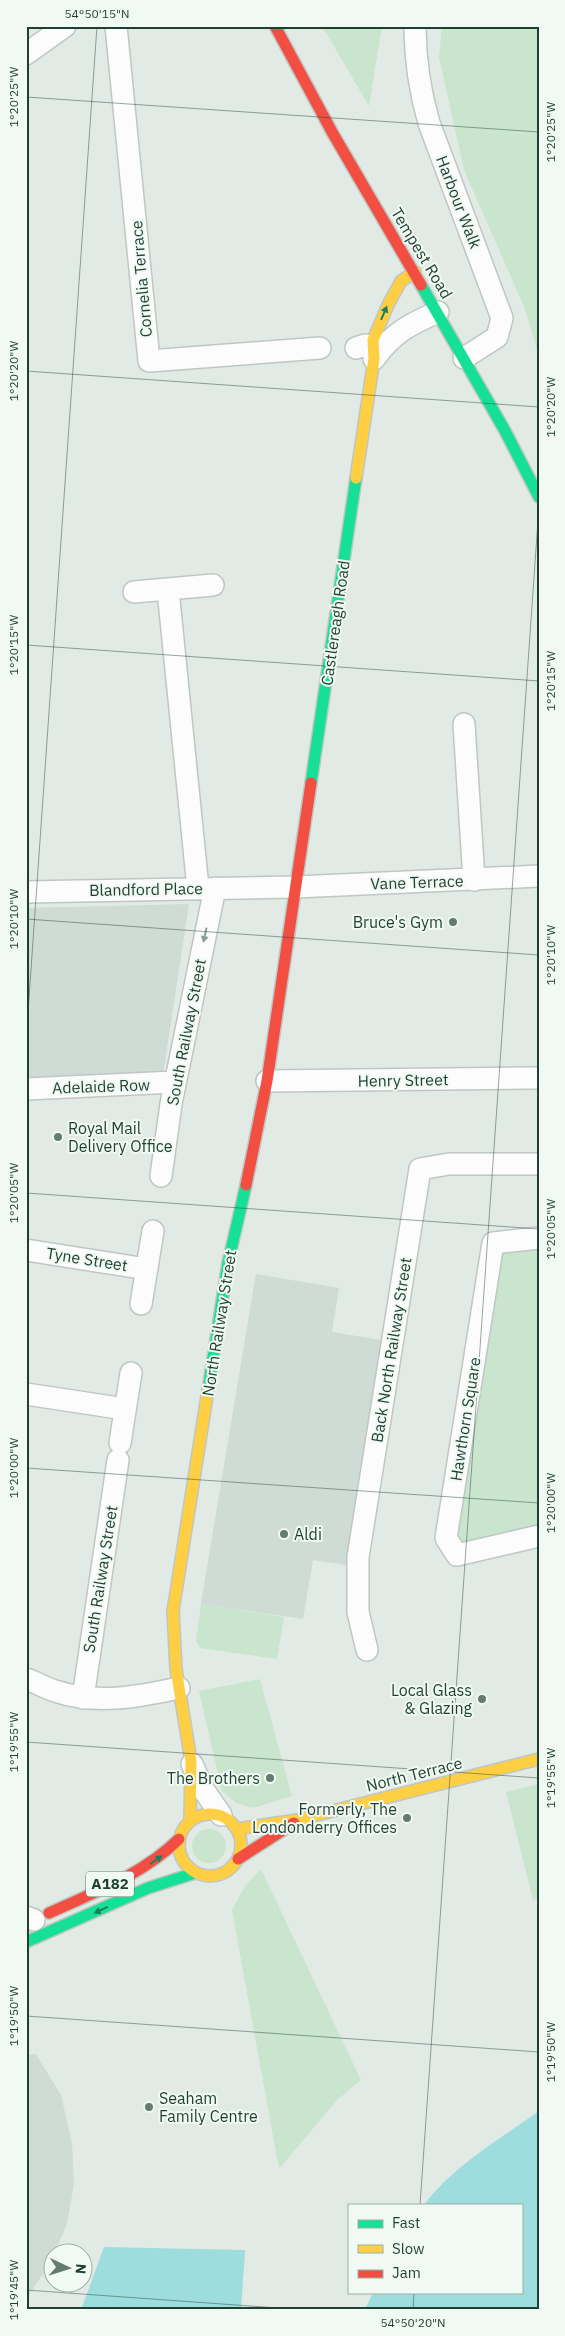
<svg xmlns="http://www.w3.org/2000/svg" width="565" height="2336" viewBox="0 0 565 2336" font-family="'IBM Plex Sans',sans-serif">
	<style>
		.built { fill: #cfdcd5 }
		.green { fill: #c9e5ce }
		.water { fill: #9ddddd }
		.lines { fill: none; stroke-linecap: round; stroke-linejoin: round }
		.street-casing { stroke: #bfc7c3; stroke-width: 24 }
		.fast-casing { stroke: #bec7c3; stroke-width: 14 }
		.slow-casing { stroke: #bec7c3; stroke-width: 14 }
		.jam-casing { stroke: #bec7c3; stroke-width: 14 }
		.street { stroke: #fbfcfb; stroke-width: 21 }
		.fast { stroke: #16e098; stroke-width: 11 }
		.slow { stroke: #ffcf43; stroke-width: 11 }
		.jam { stroke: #f24e42; stroke-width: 11 }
		.oneway { fill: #1b7f5b }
		.oneway2 { fill: #8c9e96 }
		.ticks { fill: none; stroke: #1e3f32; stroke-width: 1; stroke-opacity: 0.45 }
		.poi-dot { fill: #637b71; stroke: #f0f9f3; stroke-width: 2 }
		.labels { text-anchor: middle; stroke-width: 4; stroke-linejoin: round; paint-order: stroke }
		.shield { fill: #f0f9f3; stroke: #5d776c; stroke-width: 1 }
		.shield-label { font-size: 15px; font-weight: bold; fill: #1e3f32 }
		.street-label { font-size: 16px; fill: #1e3f32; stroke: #f0f9f3 }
		.poi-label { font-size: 16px; fill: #1e3f32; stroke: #f0f9f3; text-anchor: end }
		.neatline { fill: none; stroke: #1e3f32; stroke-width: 2 }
		.ticks-label { font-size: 12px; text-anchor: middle; fill: #1e3f32 }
	</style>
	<rect width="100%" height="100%" fill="#e2eae6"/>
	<!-- built -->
	<path class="built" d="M189,904L163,1075L26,1080V908Z
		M256,1274L339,1288L332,1332L388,1341L352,1566L313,1560L303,1619L201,1604Z
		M36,2054L61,2095L72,2143L74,2184L67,2224L51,2261L26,2300V2055Z"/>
	<!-- green -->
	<path class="green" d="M322,26H382L369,106Z
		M442,26H539V357L525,309L464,170L439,57Z
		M539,1245V1530L457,1549L449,1539L499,1251Z
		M201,1604L284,1617L277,1659L200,1648L196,1641Z
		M260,1679L292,1796L253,1808L236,1803L222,1791L199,1691Z
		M539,1784V1898L533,1900L506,1792Z
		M192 1846a17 17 0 1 1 34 0a17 17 0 1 1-34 0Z
		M261,1869L361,2080L337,2100L279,2169L232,1910L245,1886Z"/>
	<!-- water -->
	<path class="water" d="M539,2111V2310H365L373,2292H521V2205H424C453,2166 500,2139 539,2111Z
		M104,2247L245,2250L241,2310H81Z"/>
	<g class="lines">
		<!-- street casing -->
		<g class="street-casing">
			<path id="street" d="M116,26L149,361L320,348
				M415,26C415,59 420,92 429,123L502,318L497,337L464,358
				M26,54L65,26
				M356,348L365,345
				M374,359C393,333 408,325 438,312
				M168,590L198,888
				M134,592L213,585
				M464,724L474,880
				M26,892L296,887L539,876
				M267,1081L539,1078
				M26,1089L175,1082
				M161,1176L171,1104L215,888
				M539,1238L493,1243L446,1538L457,1555L539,1536
				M26,1250L147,1269
				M141,1304L153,1231
				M26,1394L125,1409
				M120,1443L131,1373
				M367,1650L358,1612V1557L420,1169L449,1164H539
				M26,1679C36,1682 45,1688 55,1691C97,1705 137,1697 179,1688
				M83,1698L118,1460
				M192,1764L203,1789L221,1815
				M26,1917L34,1920"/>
		</g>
		<!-- fast casing -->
		<g class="fast-casing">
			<path id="fast" d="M421,285L504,429L539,497
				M311,783L356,478
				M208,1390L228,1263L246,1185
				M26,1942L148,1888L195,1873"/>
		</g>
		<!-- slow casing -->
		<g class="slow-casing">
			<path id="slow" d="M356,478L374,359L373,340L388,305L401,281L415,272
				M179 1845a31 31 0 1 1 62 0a31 31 0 1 1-62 0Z
				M190,1821L191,1761L176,1669L173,1611L208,1390
				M237,1829L297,1820L539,1759"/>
		</g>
		<!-- jam casing -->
		<g class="jam-casing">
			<path id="jam" d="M275,26L332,132L421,285
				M246,1185L267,1081L311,783
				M238,1859L294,1823
				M49,1913C95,1892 142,1875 179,1839"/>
		</g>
		<!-- street -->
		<use href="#street" class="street"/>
		<!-- fast -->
		<use href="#fast" class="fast"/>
		<!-- slow -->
		<use href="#slow" class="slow"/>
		<!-- jam -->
		<use href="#jam" class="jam"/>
	</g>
	<!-- one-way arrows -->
	<defs><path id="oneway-solid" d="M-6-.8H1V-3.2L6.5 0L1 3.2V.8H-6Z" transform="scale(1.25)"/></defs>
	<g class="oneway">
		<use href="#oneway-solid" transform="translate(384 313) rotate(-67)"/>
		<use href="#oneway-solid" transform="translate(156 1860) rotate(-35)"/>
		<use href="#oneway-solid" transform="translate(101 1910) rotate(155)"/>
	</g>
	<use class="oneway2" href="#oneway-solid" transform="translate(205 935) rotate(102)"/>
	<!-- ticks -->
	<path class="ticks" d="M26,97L539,132M26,371L539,407M26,645L539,681M26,919L539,955M26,1041L97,26M26,1193L539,1229M26,1468L539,1503M26,1742L539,1778M26,2016L539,2052M420,2205L539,506M26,2290L306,2310M413,2310L414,2292"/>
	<!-- markers -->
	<g class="poi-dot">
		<circle cx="453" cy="922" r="5"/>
		<circle cx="58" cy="1137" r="5"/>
		<circle cx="284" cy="1534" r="5"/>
		<circle cx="482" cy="1699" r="5"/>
		<circle cx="270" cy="1778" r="5"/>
		<circle cx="407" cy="1818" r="5"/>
		<circle cx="149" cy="2107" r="5"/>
	</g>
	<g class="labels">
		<!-- shield labels -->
		<rect class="shield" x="86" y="1871.5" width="48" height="25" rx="4"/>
		<g class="shield-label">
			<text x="110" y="1889">A182</text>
		</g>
		<!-- street labels -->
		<g class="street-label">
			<text transform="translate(459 202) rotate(69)" y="6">Harbour Walk</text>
			<text transform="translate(422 253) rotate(59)" y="6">Tempest Road</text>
			<text transform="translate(141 279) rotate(-95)" y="6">Cornelia Terrace</text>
			<text transform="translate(335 623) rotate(-82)" y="6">Castlereagh Road</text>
			<text transform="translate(417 882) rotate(-2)" y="6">Vane Terrace</text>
			<text transform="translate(146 889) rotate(-1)" y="6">Blandford Place</text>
			<text transform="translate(186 1032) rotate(-79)" y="6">South Railway Street</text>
			<text transform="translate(403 1080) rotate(-1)" y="6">Henry Street</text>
			<text transform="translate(101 1086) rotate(-2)" y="6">Adelaide Row</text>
			<text transform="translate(87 1259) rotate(9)" y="6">Tyne Street</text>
			<text transform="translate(219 1323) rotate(-81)" y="6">North Railway Street</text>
			<text transform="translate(391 1350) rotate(-81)" y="6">Back North Railway Street</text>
			<text transform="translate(465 1419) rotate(-81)" y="6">Hawthorn Square</text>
			<text transform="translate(100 1579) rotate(-81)" y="6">South Railway Street</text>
			<text transform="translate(414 1774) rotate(-14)" y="6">North Terrace</text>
		</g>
		<!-- poi labels -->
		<g class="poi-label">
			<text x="443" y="928">Bruce's Gym</text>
			<text x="68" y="1134" text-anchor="start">Royal Mail<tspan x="68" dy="18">Delivery Office</tspan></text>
			<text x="294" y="1540" text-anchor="start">Aldi</text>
			<text x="472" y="1696">Local Glass<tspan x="472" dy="18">&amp; Glazing</tspan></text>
			<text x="260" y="1784">The Brothers</text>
			<text x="397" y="1815">Formerly, The<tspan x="397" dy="18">Londonderry Offices</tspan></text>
			<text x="159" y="2104" text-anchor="start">Seaham<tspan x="159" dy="18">Family Centre</tspan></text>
		</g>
	</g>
	<!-- border -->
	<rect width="565" height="2336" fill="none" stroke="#f0f9f3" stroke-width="55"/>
	<!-- legend -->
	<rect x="348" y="2204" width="175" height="90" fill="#f0f9f3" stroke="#9cafa6"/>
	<rect x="358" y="2220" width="25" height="8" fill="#16e098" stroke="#9cafa6"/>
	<text x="392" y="2228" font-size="15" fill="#1e3f32">Fast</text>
	<rect x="358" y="2245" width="25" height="8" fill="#ffcf43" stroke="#9cafa6"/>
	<text x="392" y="2254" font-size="15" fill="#1e3f32">Slow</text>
	<rect x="358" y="2270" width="25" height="8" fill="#f24e42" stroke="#9cafa6"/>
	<text x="392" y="2278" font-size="15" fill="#1e3f32">Jam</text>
	<!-- north arrow -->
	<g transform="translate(68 2268) rotate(94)"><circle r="24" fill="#f0f9f3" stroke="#9cafa6"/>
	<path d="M0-4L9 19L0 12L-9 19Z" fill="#637b71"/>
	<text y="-8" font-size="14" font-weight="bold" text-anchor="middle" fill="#1e3f32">N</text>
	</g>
	<rect x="28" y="28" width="510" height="2280" class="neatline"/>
	<g class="ticks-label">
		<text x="97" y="18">54°50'15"N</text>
		<text transform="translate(14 97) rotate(-90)" y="4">1°20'25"W</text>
		<text transform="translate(551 132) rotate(-90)" y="4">1°20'25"W</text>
		<text transform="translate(14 371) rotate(-90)" y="4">1°20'20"W</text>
		<text transform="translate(551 407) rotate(-90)" y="4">1°20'20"W</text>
		<text transform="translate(14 645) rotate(-90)" y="4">1°20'15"W</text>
		<text transform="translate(551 681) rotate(-90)" y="4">1°20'15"W</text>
		<text transform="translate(14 919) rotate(-90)" y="4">1°20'10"W</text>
		<text transform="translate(551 955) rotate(-90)" y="4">1°20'10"W</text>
		<text transform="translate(14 1193) rotate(-90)" y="4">1°20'05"W</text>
		<text transform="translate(551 1229) rotate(-90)" y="4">1°20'05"W</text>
		<text transform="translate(14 1468) rotate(-90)" y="4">1°20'00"W</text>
		<text transform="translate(551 1503) rotate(-90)" y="4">1°20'00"W</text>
		<text transform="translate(14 1742) rotate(-90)" y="4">1°19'55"W</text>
		<text transform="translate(551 1778) rotate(-90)" y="4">1°19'55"W</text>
		<text transform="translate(14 2016) rotate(-90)" y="4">1°19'50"W</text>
		<text transform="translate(551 2052) rotate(-90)" y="4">1°19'50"W</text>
		<text transform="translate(14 2290) rotate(-90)" y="4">1°19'45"W</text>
		<text x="413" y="2327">54°50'20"N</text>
	</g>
</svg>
